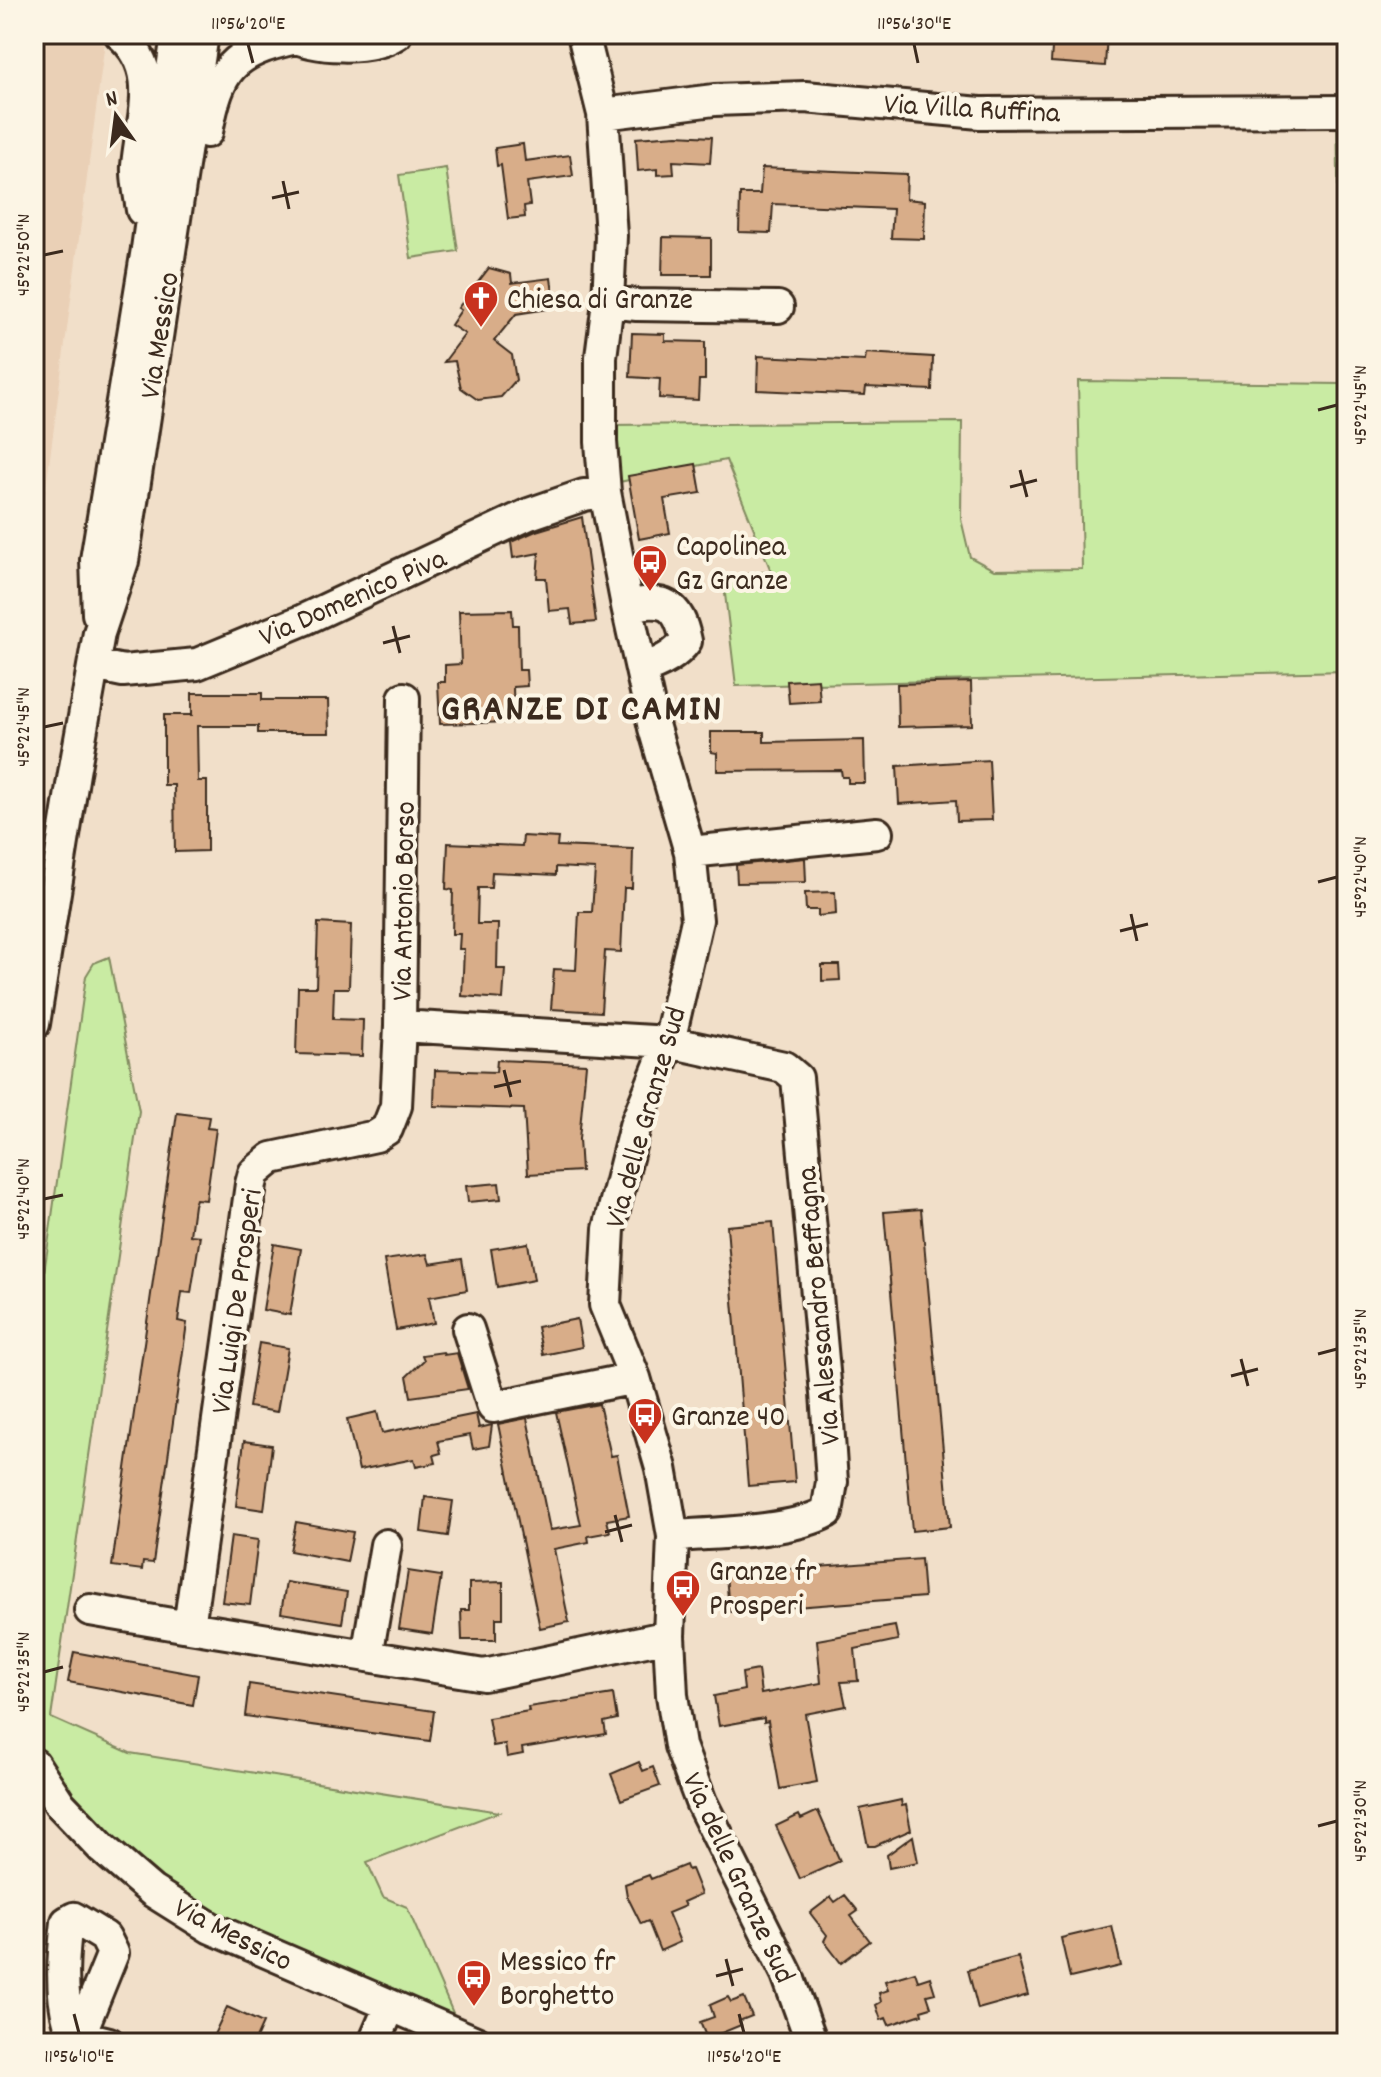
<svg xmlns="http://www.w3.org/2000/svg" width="1381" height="2077" viewBox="0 0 1381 2077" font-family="Dekko,sans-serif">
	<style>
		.built { fill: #ead0b6 }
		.green { fill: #c9eba3; stroke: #828a60; stroke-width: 2 }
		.building { fill: #d8ad89; stroke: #3b2a1e; stroke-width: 2 }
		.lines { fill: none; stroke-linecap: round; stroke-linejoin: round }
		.minor-casing { stroke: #3b2a1e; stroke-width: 36 }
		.minor { stroke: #fcf5e5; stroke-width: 30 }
		.ticks { fill: none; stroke: #3b2a1e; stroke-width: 3 }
		.labels { text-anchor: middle; stroke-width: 8; stroke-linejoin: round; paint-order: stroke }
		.street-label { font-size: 30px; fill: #3b2a1e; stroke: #fcf5e5 }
		.poi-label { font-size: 30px; fill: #3b2a1e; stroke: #fcf5e5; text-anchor: start }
		.district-label { font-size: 38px; font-weight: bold; letter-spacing: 2px; fill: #3b2a1e; stroke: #fcf5e5 }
		.neatline { fill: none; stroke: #3b2a1e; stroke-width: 3 }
		.ticks-label { font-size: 20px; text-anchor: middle; fill: #3b2a1e }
	</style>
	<rect width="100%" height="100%" fill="#f1dfc9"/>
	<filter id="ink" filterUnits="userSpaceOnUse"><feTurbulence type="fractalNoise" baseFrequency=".0125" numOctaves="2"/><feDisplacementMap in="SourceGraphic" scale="16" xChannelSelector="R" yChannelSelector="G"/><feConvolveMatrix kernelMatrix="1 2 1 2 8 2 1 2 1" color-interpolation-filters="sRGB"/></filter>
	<g filter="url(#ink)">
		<!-- built -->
		<path class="built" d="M34,34H106L34,578Z"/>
		<!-- green -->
		<path class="green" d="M1347,34V671L736,686L723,577L771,571L726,460L605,485L607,425L962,422L961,519L970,557L994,570L1082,569L1078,381L1341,384L1337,103Z
			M446,168L458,251L411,258L399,175Z
			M109,957L139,1111L51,1718L130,1753L499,1812L367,1862L383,1897L407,1907L466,2043L209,1932L34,1769V1344L86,976L94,963Z"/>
		<!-- building -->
		<path class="building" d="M1053,34L1085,36V34H1107L1105,66L1051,62Z
			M677,135L712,137L710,163L673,161L674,174L657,175V169L638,171L636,138Z
			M523,144L525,161L570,155L573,176L527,182L530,205L524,206L525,217L508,219L501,165L497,166L495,148Z
			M762,168L907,174L906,199L925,201L924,239L891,238L893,209L773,204L771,233L739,232L740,194H760Z
			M663,237L711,238V275H662Z
			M489,268L511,274L512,283L551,278L555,308L516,314L494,341L512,355L516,380L501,397L478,400L461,388L455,361L444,362L465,334L451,325L461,310L458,308Z
			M632,333L665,334V341L705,342V380H699L698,400L659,398L660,379L630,377Z
			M866,353L933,357L932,390L866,387L865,395L757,390L758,356L865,361Z
			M696,464L701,493L664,499L670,533L639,539L628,476Z
			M582,517L596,622L572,624L570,609L549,611L546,578H537L539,553L513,558L511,542L536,531Z
			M512,610L513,625H518L519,670H526L527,686L513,687L514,722L440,724L438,682H445V665L461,664L459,611Z
			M818,679L820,701L789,703L787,681Z
			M971,682L972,725L898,727L897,684Z
			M192,693H262V700H328L329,733H258V726H197L198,781H207V851L175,852L174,785H164V715H192Z
			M711,732H764V742L864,740L865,783H848V777H842L841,770L717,771V753L711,752Z
			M989,760L992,820L957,821L956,800L899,804L897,766Z
			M523,836L558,838L557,846L633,849L632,888H624L621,952L605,951L601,1012L551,1009L554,969L576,970L579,912H592L595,869L556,867V875L492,872L491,888H478L477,924H498L497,969H505L503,999L462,996L464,949H459L460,934H452L453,890L446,889L448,843L522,846Z
			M805,858L806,882L737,883L736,865Z
			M835,892L836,914L818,916V910H806L805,893Z
			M318,923L351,925L349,988H334L333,1019L363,1020L362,1056L296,1054L298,987H316Z
			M822,965H839L840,980L822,981Z
			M497,1060L586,1064L579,1139L581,1171L528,1174L524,1109L434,1106L435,1070L496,1072Z
			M177,1113L209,1117L207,1128L216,1129L206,1200L196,1199L194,1205L190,1235L200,1236L191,1293L182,1292L178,1321L187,1323L153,1563L143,1562L142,1570L112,1566Z
			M499,1183L501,1199L468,1202L466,1186Z
			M921,1209L950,1527L912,1531L884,1212Z
			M773,1222L795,1482L748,1486L727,1226Z
			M528,1243L534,1280L497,1287L491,1249Z
			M274,1244L301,1249L290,1315L263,1310Z
			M427,1254L430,1264L462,1259L467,1290L429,1297L434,1323L396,1330L384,1260Z
			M577,1319L582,1347L543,1355L537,1327Z
			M259,1343L288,1348L277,1412L249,1407Z
			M443,1352L444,1355L457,1353L468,1389L411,1397L407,1376L424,1360L422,1355Z
			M599,1404L611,1456L617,1455L629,1516L607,1520L610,1532L588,1536L589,1542L554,1549L569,1622L540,1628L498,1424L527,1418L550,1530L581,1525L556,1412Z
			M377,1412L382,1433L476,1414L479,1428L492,1425L489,1446L473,1449L470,1435L438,1441L441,1453L434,1455L436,1463L416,1467L414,1459L359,1470L347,1419Z
			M244,1441L272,1445L264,1510L236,1506Z
			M425,1497L453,1501L448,1536L421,1532Z
			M296,1522L353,1532L347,1562L290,1551Z
			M231,1536L258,1540L250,1605L222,1602Z
			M921,1559L924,1597L729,1612L726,1574Z
			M408,1571L441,1576L432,1634L399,1629Z
			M286,1582L347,1592L342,1623L281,1613Z
			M503,1582V1618H496V1640H462L461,1610H469V1583Z
			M895,1626L898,1640L855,1649L858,1681L841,1682L846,1706L805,1714L817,1782L780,1789L768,1721L764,1722V1718L719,1726L714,1696L744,1690L742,1673L758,1670L761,1694L821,1683L817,1640Z
			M74,1652L198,1675L193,1705L68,1682Z
			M249,1684L434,1711L430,1741L245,1716Z
			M613,1694L617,1719L604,1722L606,1734L522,1748L523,1754L507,1757L505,1744L493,1746L488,1718L529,1711L528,1707Z
			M639,1762L643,1771L653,1767L660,1786L621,1800L611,1774Z
			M901,1800L902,1806L906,1805L911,1830L875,1846H868L860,1809Z
			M818,1811L840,1861L800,1879L776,1826L799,1815L801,1819Z
			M913,1836L918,1862L889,1868L887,1855Z
			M686,1865L688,1870L691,1869L701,1894L683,1902L685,1906L668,1913L680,1942L660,1951L648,1921L641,1924L627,1896L625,1884L649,1875L651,1879Z
			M845,1895L858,1911L851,1916L870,1941L841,1963L824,1941L827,1935L810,1913L831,1897L835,1902Z
			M1112,1926L1121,1966L1070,1978L1061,1938Z
			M1018,1957L1028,1995L978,2009L968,1970Z
			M915,1972L918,1981L930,1977L935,1993L927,1995L931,2007L921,2010L922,2014L889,2025L886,2018L881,2020L876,2005L881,2002L879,1993L888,1990L885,1981Z
			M728,1997L731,2002L744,1997L752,2016L739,2021L741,2025L707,2039L700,2022L714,2017L710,2005Z
			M227,2007L263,2023L254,2043H210Z"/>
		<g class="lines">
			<!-- minor casing -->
			<g class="minor-casing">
				<path id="minor" d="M120,34C163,71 141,117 137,166C136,180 140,196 142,210
					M287,34C315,48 370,51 396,34
					M583,34L603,114L611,236L608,302L601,357V442L605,492L627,606L654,728L690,852L697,920L669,1042L635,1126L609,1229L605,1305L635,1378L661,1468L673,1536L669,1636L672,1695L680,1746L701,1802L787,1974L812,2043
					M603,114L714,100L805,97L980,113L1342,111
					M207,132C219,68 232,52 296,38
					M608,302L637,305L778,307
					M627,606C664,598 678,602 686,641C675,656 659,664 641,669
					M98,614L96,560L147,249L177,34
					M94,665L123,671L197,664L303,620L529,514L584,495L605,492
					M404,698L400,1026L669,1042L784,1067L797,1078L826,1393L832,1482L827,1512C791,1532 716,1533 673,1536
					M690,852L877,833
					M34,1024L74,773L99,633L123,561L203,34
					M400,1026L396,1106L387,1129L376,1136L272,1158L254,1173L251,1184L189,1627L484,1675L669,1636
					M468,1329L493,1407L635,1378
					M90,1610L189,1627
					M367,1656L386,1545
					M34,1764L60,1804L102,1848L152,1891L211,1928L478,2043
					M69,2022C60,1991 63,1954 67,1922L74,1918L105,1937L113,1953L85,2022
					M93,2039L109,2043
					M374,2043L390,2006"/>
			</g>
			<!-- minor -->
			<use href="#minor" class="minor"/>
		</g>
	</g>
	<!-- ticks -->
	<path class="ticks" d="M248,44L253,63M914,44L918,63M283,181L289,209M272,198L299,192M44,255L63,251M1318,410L1337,405M1020,470L1027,497M1010,487L1037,480M393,626L400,653M383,643L410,636M44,727L63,723M1318,882L1337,877M1131,914L1137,941M1120,931L1148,924M504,1070L511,1097M494,1087L521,1081M44,1199L63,1195M1318,1354L1337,1349M1241,1359L1248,1386M1231,1376L1258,1369M615,1515L622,1542M605,1532L632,1525M44,1672L63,1667M1318,1826L1337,1821M726,1959L733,1986M716,1976L743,1969M74,2014L79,2033M739,2014L744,2033"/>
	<!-- icons -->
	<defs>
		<g id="church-pin" transform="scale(1.8)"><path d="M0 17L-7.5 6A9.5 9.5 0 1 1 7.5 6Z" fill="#c8321e" stroke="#fcf5e5"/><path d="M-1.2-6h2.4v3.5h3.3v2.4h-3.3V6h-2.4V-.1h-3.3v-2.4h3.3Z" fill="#fff"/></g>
		<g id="bus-pin" transform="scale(1.8)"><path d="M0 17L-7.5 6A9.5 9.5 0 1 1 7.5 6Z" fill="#c8321e" stroke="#fcf5e5"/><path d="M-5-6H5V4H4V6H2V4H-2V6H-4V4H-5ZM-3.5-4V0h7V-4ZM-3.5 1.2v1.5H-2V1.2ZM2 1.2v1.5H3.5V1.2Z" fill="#fff"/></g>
	</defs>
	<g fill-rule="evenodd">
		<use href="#church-pin" x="481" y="298"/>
		<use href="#bus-pin" x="650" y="562"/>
		<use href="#bus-pin" x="645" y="1415"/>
		<use href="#bus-pin" x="683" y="1587"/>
		<use href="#bus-pin" x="474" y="1977"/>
	</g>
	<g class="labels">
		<!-- street labels -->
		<g class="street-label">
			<text transform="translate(972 107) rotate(3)" y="10">Via Villa Ruffina</text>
			<text transform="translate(158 335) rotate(-81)" y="10">Via Messico</text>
			<text transform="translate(352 596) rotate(-24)" y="10">Via Domenico Piva</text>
			<text transform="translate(402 901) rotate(-89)" y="10">Via Antonio Borso</text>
			<text transform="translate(644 1117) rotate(-74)" y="10">Via delle Granze Sud</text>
			<text transform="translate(235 1301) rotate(-82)" y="10">Via Luigi De Prosperi</text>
			<text transform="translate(817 1306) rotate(-95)" y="10">Via Alessandro Beffagna</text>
			<text transform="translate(740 1877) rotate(65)" y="10">Via delle Granze Sud</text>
			<text transform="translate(234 1933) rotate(27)" y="10">Via Messico</text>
		</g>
		<!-- poi labels -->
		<g class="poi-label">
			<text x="507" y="308">Chiesa di Granze</text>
			<text x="676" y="555">Capolinea<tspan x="676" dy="34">Gz Granze</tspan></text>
			<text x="671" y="1425">Granze 40</text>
			<text x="709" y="1580">Granze fr<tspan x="709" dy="34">Prosperi</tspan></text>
			<text x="500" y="1970">Messico fr<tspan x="500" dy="34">Borghetto</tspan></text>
		</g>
		<!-- district labels -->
		<g class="district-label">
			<text x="582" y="719">GRANZE DI CAMIN</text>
		</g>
	</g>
	<!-- margin -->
	<rect width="1381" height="2077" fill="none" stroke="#fcf5e5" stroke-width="88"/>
	<!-- north arrow -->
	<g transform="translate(116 116) rotate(346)" stroke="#fcf5e5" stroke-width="6" paint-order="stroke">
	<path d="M0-6L14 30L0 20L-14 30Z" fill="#3b2a1e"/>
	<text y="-12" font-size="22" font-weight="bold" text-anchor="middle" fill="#3b2a1e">N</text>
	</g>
	<rect x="44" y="44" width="1293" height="1989" class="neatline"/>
	<g class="ticks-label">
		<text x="248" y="29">11°56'20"E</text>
		<text x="914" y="29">11°56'30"E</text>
		<text transform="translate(22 255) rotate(-90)" y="7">45°22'50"N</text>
		<text transform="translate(1359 405) rotate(-90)" y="7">45°22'45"N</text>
		<text transform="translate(22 727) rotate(-90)" y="7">45°22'45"N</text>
		<text transform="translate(1359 877) rotate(-90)" y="7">45°22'40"N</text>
		<text transform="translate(22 1199) rotate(-90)" y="7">45°22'40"N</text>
		<text transform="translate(1359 1349) rotate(-90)" y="7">45°22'35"N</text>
		<text transform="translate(22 1672) rotate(-90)" y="7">45°22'35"N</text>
		<text transform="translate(1359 1821) rotate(-90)" y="7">45°22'30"N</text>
		<text x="79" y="2062">11°56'10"E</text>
		<text x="744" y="2062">11°56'20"E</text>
	</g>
</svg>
